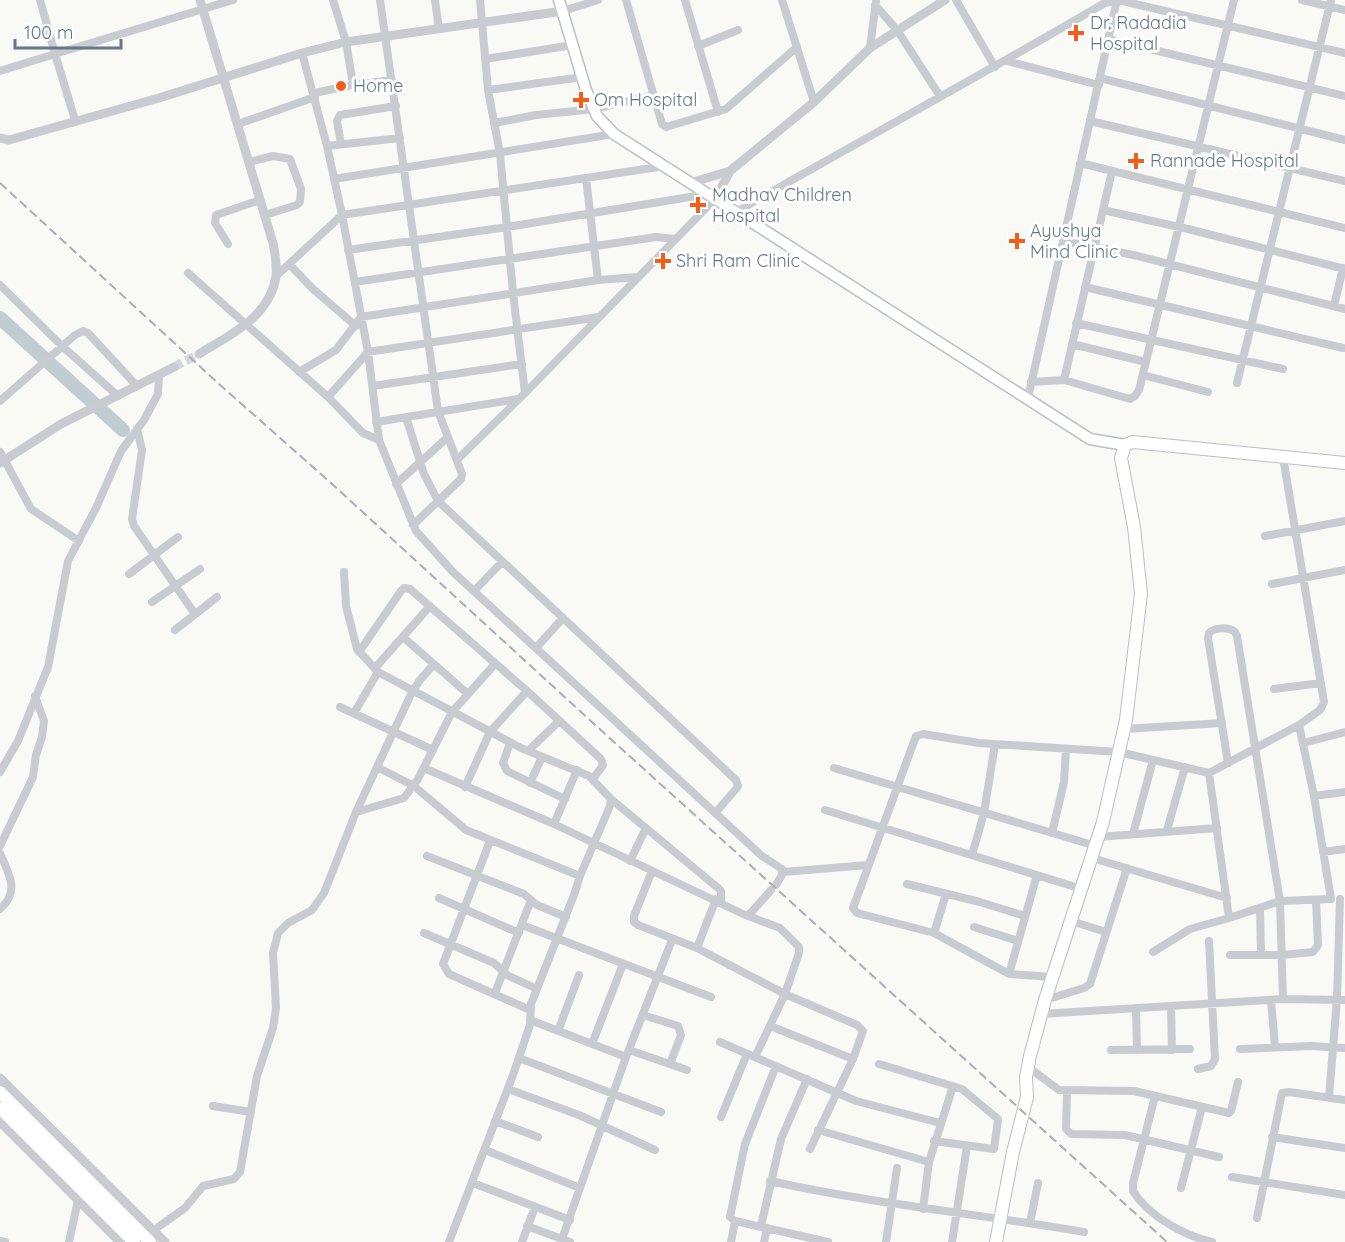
<svg xmlns="http://www.w3.org/2000/svg" width="1345" height="1242" viewBox="0 0 1345 1242" font-family="Quicksand,sans-serif">
	<style>
		.lines { fill: none; stroke-linecap: round; stroke-linejoin: round }
		.river { stroke: #c2cdd3; stroke-width: 14 }
		.tertiary-tunnel { stroke: #d4d8db; stroke-width: 9; stroke-dasharray: 9 4.5; stroke-linecap: butt }
		.secondary-casing { stroke: #babfc4; stroke-width: 13 }
		.primary-casing { stroke: #bbbfc3; stroke-width: 14 }
		.trunk-casing { stroke: #babec1; stroke-width: 14 }
		.minor { stroke: #c8ccd0; stroke-width: 8 }
		.tertiary { stroke: #c8ccd0; stroke-width: 9 }
		.secondary { stroke: #fff; stroke-width: 10 }
		.primary { stroke: #fff; stroke-width: 12 }
		.trunk { stroke: #fff; stroke-width: 12 }
		.rail { stroke: #a8aeb4; stroke-width: 2; stroke-dasharray: 9 4.5; stroke-linecap: butt }
		.poi-dot { fill: #f55d1a; stroke: #fff; stroke-width: 2 }
		.labels { text-anchor: middle; stroke-width: 6; stroke-linejoin: round; paint-order: stroke }
		.poi-label { font-size: 18px; fill: #65778a; stroke: #fff; text-anchor: start }
	</style>
	<rect width="100%" height="100%" fill="#f9f9f6"/>
	<g class="lines">
		<!-- river -->
		<path class="river" d="M0,318L123,430"/>
		<!-- tertiary-tunnel -->
		<path class="tertiary-tunnel" d="M174,367L199,354"/>
		<!-- secondary casing -->
		<g class="secondary-casing">
			<path id="secondary" d="M559,0L586,90L597,116L614,134L1090,439L1125,445"/>
		</g>
		<!-- primary casing -->
		<g class="primary-casing">
			<path id="primary" d="M996,1242L1013,1152L1027,1097L1026,1077L1030,1056L1045,1000L1103,822L1126,720L1141,594L1134,527L1121,458L1125,445L1133,442L1345,463"/>
		</g>
		<!-- trunk casing -->
		<g class="trunk-casing">
			<path id="trunk" d="M0,1092L150,1242
				M0,1108L134,1242"/>
		</g>
		<!-- minor -->
		<path class="minor" d="M333,0L346,42L353,85
			M380,0L438,411L462,474L461,479L413,525
			M435,0L439,29
			M480,0L488,90L500,154L513,293L525,393
			M626,0L662,124L666,127L726,109L797,47
			M685,0L718,112
			M782,0L814,102
			M956,0L995,67
			M1118,0L1345,53
			M1302,0L1345,10
			M875,5L897,30L940,96
			M563,11L598,0
			M1108,39L1345,96
			M698,46L738,30
			M870,48L876,1
			M302,53L327,146L342,215L368,352L379,440L416,531L453,572L762,856L782,869V875L776,885
			M485,59L573,45
			M1007,61L1099,85
			M0,71L55,54L40,0
			M1100,78L1345,140
			M488,90L583,77
			M314,93L353,85L392,80
			M75,120L55,54L233,0
			M1090,121L1345,181
			M494,123L536,115L594,109L654,95
			M238,124L315,97
			M341,144L337,121L340,115L396,106
			M327,146L400,138
			M249,162L273,156L290,159L301,189L300,202L297,205L265,215
			M1080,163L1345,228
			M586,178L598,280
			M334,179L614,134
			M1103,210L1188,229L1345,269
			M736,212C858,142 982,75 1103,4L1116,0
			M1063,241L1138,256L1345,309
			M228,244L215,223L216,215L260,200
			M348,250L507,227L708,194
			M289,264L313,289L356,326
			M188,273L328,397L363,433L379,440
			M276,276L342,215L665,166
			M355,282L656,237L675,239
			M0,285L62,346L118,396
			M1085,287L1343,348
			M1334,306L1343,268
			M1076,323L1283,369
			M1072,344L1146,362
			M299,372L336,350L361,317L598,280L638,277
			M1143,375L1208,392
			M1064,380L1112,171
			M1031,382L1064,380L1130,399L1135,396L1139,390L1234,0
			M1237,383L1331,0
			M373,386L522,364
			M328,397L368,352L599,317
			M1028,398L1117,0
			M0,401L75,335L83,331L88,333L137,386
			M406,417L424,474L438,501L736,780L738,786L736,789L716,812
			M376,422L518,399
			M137,429L142,450L132,519L134,526L195,614
			M0,452L31,509L79,541
			M1283,457L1324,702L1320,710L1299,725
			M457,460L525,393L715,199
			M396,484L448,437
			M1265,536L1345,521
			M344,572L346,606L357,649L378,672L521,748L589,776L611,799L610,806L580,876L574,895L531,1004L530,1025L513,1075L449,1242
			M129,574L178,537
			M1272,584L1345,570
			M474,591L502,562
			M152,602L200,569
			M175,630L217,597
			M403,637L468,694
			M536,648L562,619
			M359,652L401,591L404,588L410,589L527,691L601,759L603,765L593,779
			M375,668L430,606
			M1274,689L1321,683
			M340,707L433,750
			M354,713L378,672
			M1124,729L1222,723
			M510,743L503,763L507,771L565,799
			M1303,743L1345,732
			M528,751L558,722
			M1228,763L1208,638L1209,633C1215,627 1229,627 1235,632L1237,636L1280,901L1283,999
			M377,767L414,786L466,830L580,876
			M424,768L554,824L743,914L780,928L799,947V953L785,994L755,1057
			M834,768L1096,846
			M0,772L18,741L48,667L68,561L96,508L121,451L144,420L158,394L159,375
			M1209,773L1299,725L1314,796
			M530,783L542,757
			M465,787L490,732L527,691
			M611,799L718,888L721,891V902
			M825,810L1082,889
			M356,812L404,798L418,779L452,712L495,664
			M554,824L577,770
			M1167,830L1185,767
			M1052,833L1064,782L1066,749
			M1133,834L1153,760
			M1098,837L1217,828
			M490,841L443,964L449,974L530,1010
			M0,846L33,777L36,755L42,737L44,721L35,696
			M1323,852L1345,849
			M0,853C8,873 21,891 0,909
			M972,855L984,813L995,744
			M427,856L524,894L537,905L566,917
			M1092,858L1227,898
			M630,861L646,828
			M652,871L634,916V922L638,925L697,948L785,994L857,1025L863,1031L853,1059L810,1149
			M783,872L868,865
			M907,884L980,902L1025,916
			M439,898L519,933
			M1260,909L1261,955
			M748,916L771,890
			M1071,921L1106,932
			M522,925L711,997
			M974,927L1018,941
			M424,933L494,963L507,975L537,989
			M934,933L946,894
			M697,948L716,899
			M1153,952L1190,929L1229,918
			M1230,955H1282L1313,952L1318,945L1316,900
			M1009,974L1037,875
			M1053,977L1009,974L934,933L857,913L853,908L916,736L923,734L979,743L1119,752L1209,773L1229,918L1280,901L1331,899L1314,796L1345,792
			M495,993L531,900
			M1045,1000L1084,988L1090,984L1127,868
			M1271,1000L1275,1047
			M1171,1006L1172,1050
			M1136,1008L1137,1050
			M1041,1014L1283,999L1345,1000
			M643,1015L678,1026L681,1035L670,1064
			M530,1020L626,1057
			M770,1026L853,1059
			M558,1031L579,975
			M720,1042L856,1101L940,1123
			M592,1044L623,964
			M1240,1049L1311,1046L1345,1048
			M629,1050L687,1070
			M1111,1050L1190,1049
			M519,1058L661,1112
			M879,1064L962,1089L998,1119L994,1149L934,1141
			M776,1066L745,1144L730,1217L735,1221L828,1242
			M1028,1067L1059,1090L1134,1091L1229,1113L1231,1111L1238,1082
			M1198,1069L1211,1066L1215,1059L1209,941
			M508,1089L579,1115L655,1150
			M1067,1091L1066,1129L1071,1134L1125,1135L1219,1157
			M1155,1096L1133,1183V1191C1148,1216 1185,1236 1212,1242
			M1329,1097L1337,999L1340,899
			M213,1106L251,1112
			M721,1117L747,1054
			M495,1121L538,1137
			M818,1130L929,1162
			M1272,1137L1345,1148
			M485,1150L580,1188
			M1232,1177L1345,1195
			M770,1181C874,1204 979,1214 1084,1232
			M473,1183L570,1220
			M1181,1188L1202,1107
			M923,1209L929,1162L953,1086
			M1257,1218L1282,1093L1289,1092L1345,1100
			M1030,1223L1038,1183
			M527,1226L570,1242
			M761,1226L781,1139L807,1079
			M154,1230L185,1208L203,1186L234,1179L240,1172L257,1076L273,1028L276,1008L273,953L278,933L288,923L312,910L324,893L356,812L412,692L420,680L434,664
			M562,1239L626,1057L672,940
			M0,1241L5,1242
			M69,1242L78,1200
			M522,1242L535,1207
			M731,1242L735,1221
			M764,1242L767,1228
			M886,1242L897,1168
			M952,1242L967,1146"/>
		<!-- tertiary -->
		<path class="tertiary" d="M0,138L9,140L159,98L302,53L346,42L563,11
			M690,183L730,171
			M715,199L730,171L814,102L870,48L945,0
			M199,354C230,335 270,317 276,276C277,266 275,253 273,243L200,0
			M0,463L61,424L174,367
			M0,1078L165,1242
			M0,1122L120,1242"/>
		<!-- secondary -->
		<use href="#secondary" class="secondary"/>
		<!-- primary -->
		<use href="#primary" class="primary"/>
		<!-- trunk -->
		<use href="#trunk" class="trunk"/>
		<!-- rail -->
		<path class="rail" d="M0,183L219,384L331,483L593,723L1167,1242"/>
	</g>
	<!-- markers -->
	<g class="poi-dot">
		<path d="M1073 24h6v6h6v6h-6v6h-6v-6h-6v-6h6z"/>
		<circle cx="341" cy="86" r="6"/>
		<path d="M578 91h6v6h6v6h-6v6h-6v-6h-6v-6h6z"/>
		<path d="M1133 152h6v6h6v6h-6v6h-6v-6h-6v-6h6z"/>
		<path d="M695 196h6v6h6v6h-6v6h-6v-6h-6v-6h6z"/>
		<path d="M1014 232h6v6h6v6h-6v6h-6v-6h-6v-6h6z"/>
		<path d="M660 252h6v6h6v6h-6v6h-6v-6h-6v-6h6z"/>
	</g>
	<g class="labels">
		<!-- poi labels -->
		<g class="poi-label">
			<text x="1090" y="29">Dr. Radadia<tspan x="1090" dy="21">Hospital</tspan></text>
			<text x="353" y="92">Home</text>
			<text x="594" y="106">Om Hospital</text>
			<text x="1150" y="167">Rannade Hospital</text>
			<text x="712" y="201">Madhav Children<tspan x="712" dy="21">Hospital</tspan></text>
			<text x="1030" y="237">Ayushya<tspan x="1030" dy="21">Mind Clinic</tspan></text>
			<text x="676" y="267">Shri Ram Clinic</text>
		</g>
	</g>
	<!-- scale -->
	<path d="M15 39v9h106v-9" fill="none" stroke="#65778a" stroke-width="3"/>
	<text x="24" y="39" font-size="18" fill="#65778a" stroke="#ffffff" stroke-width="4.5" paint-order="stroke">100 m</text>
</svg>
